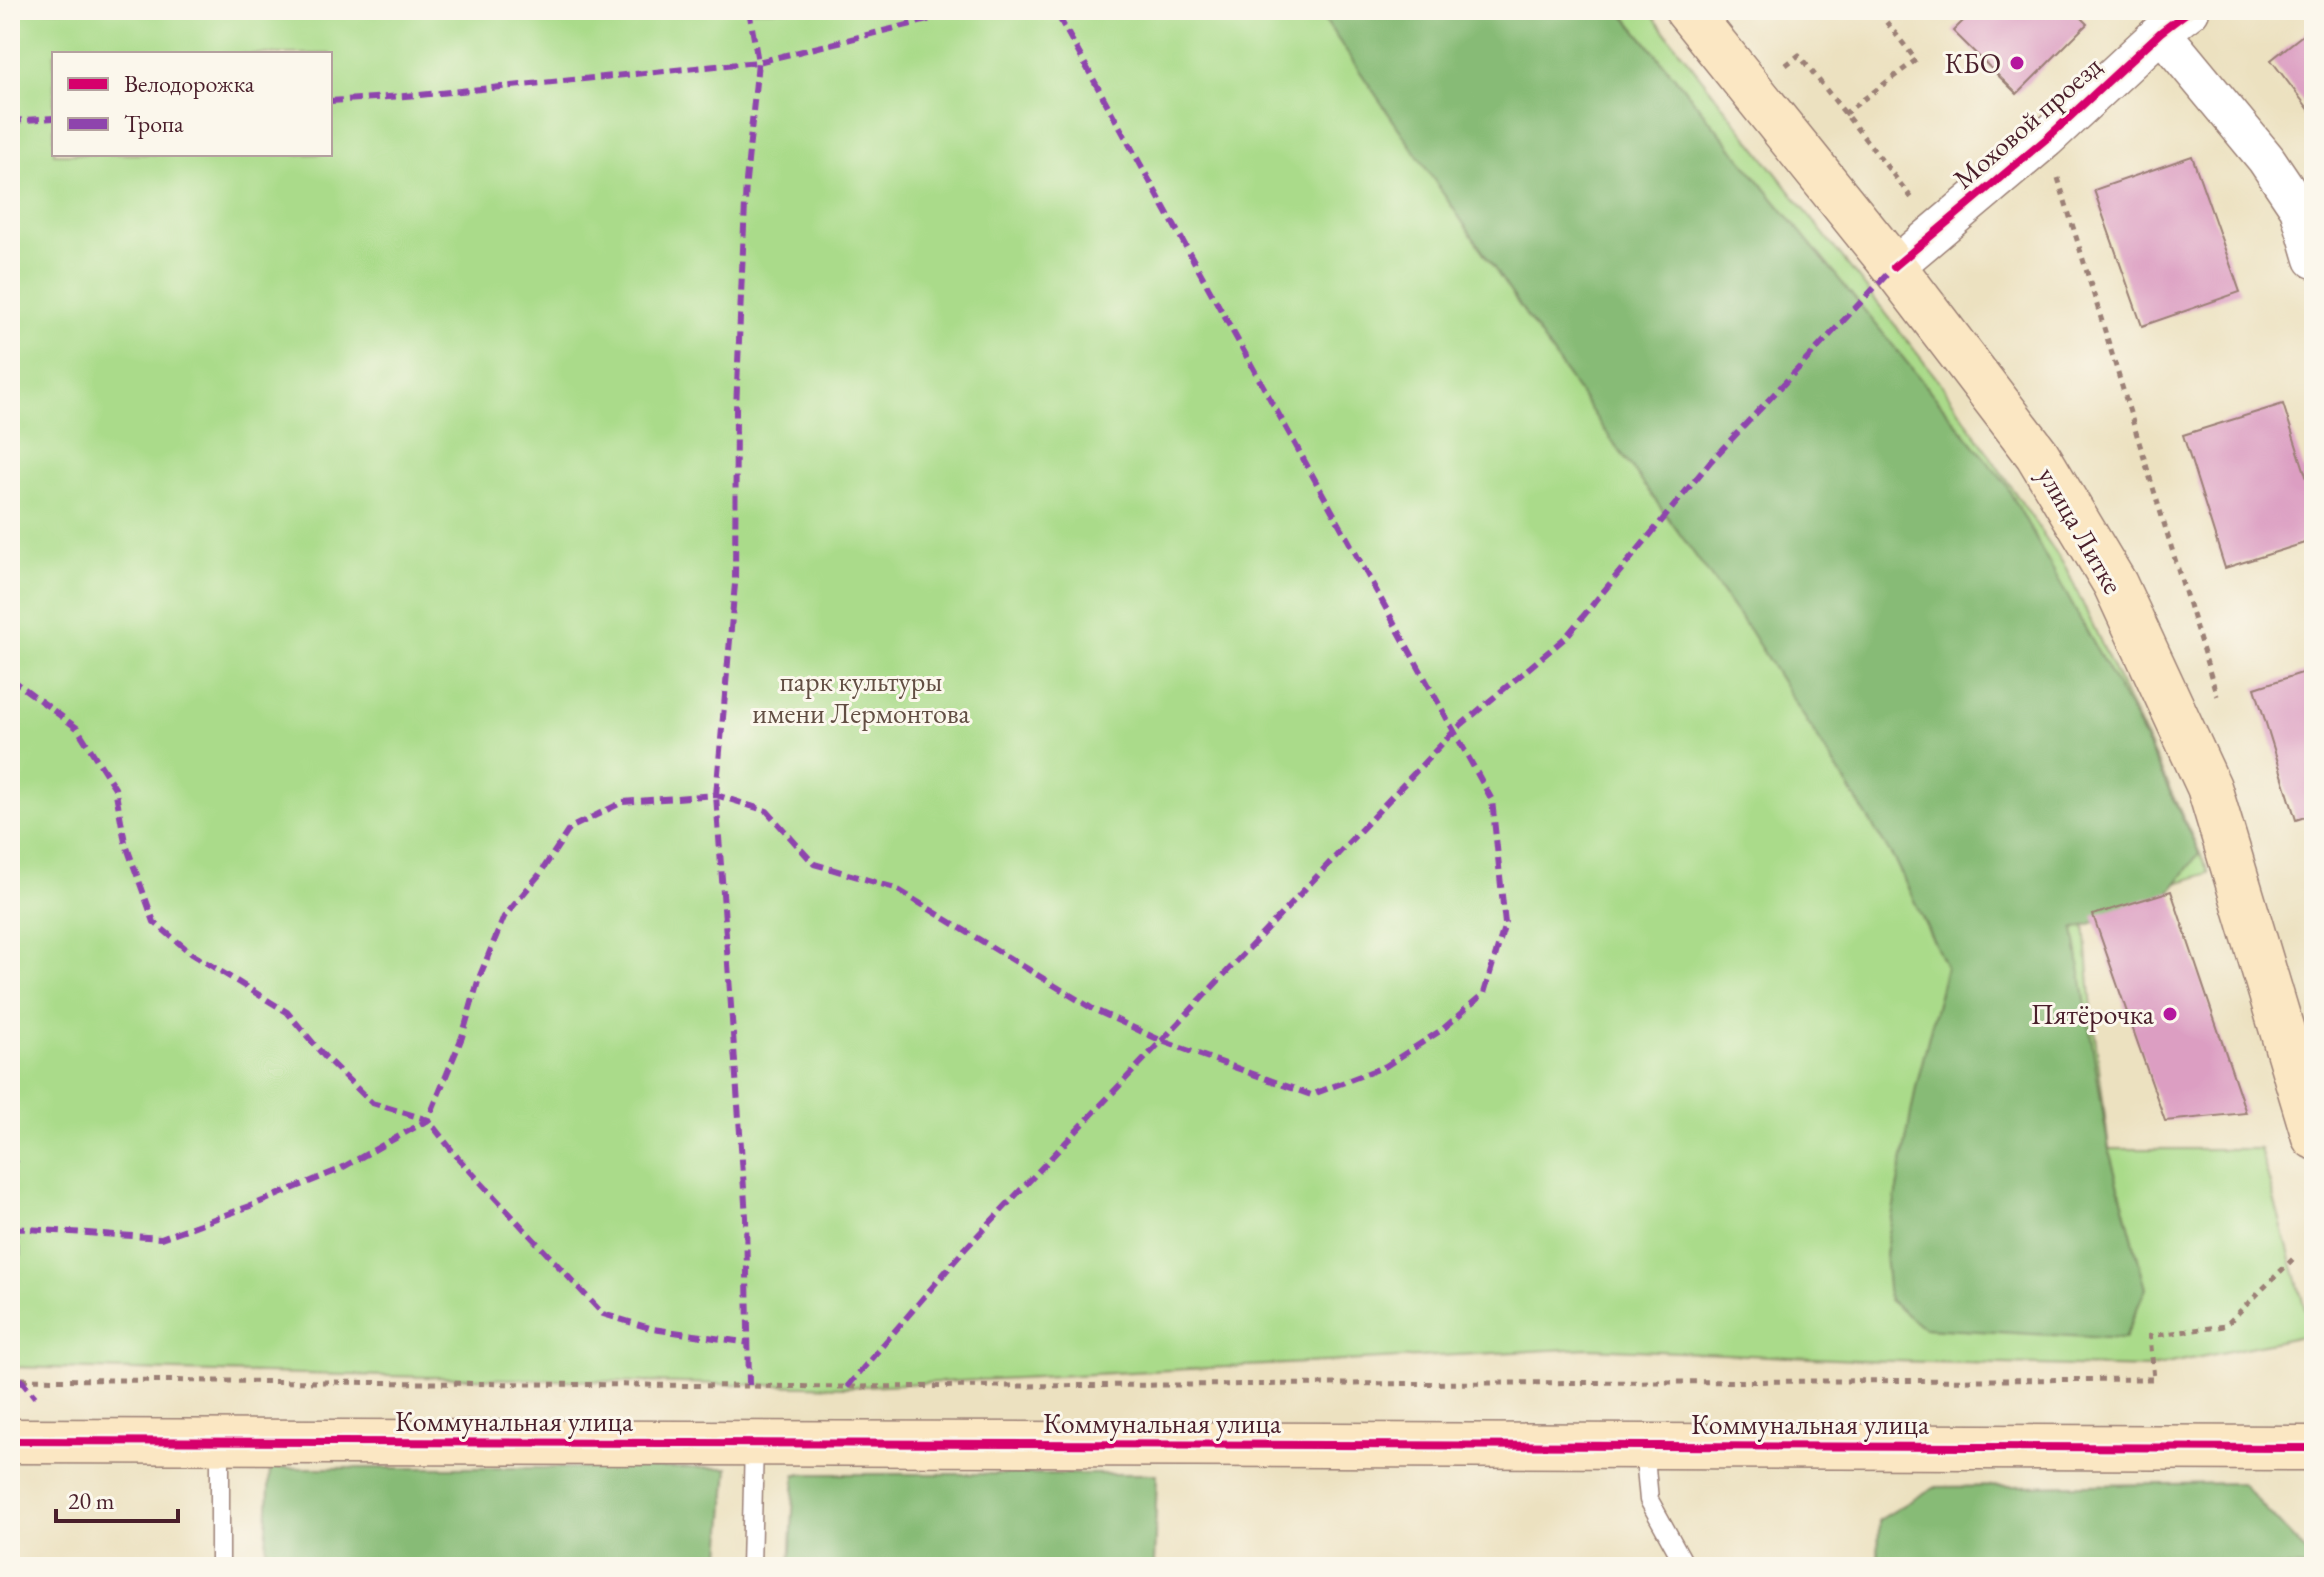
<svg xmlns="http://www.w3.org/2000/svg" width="2324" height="1577" viewBox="0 0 2324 1577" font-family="'EB Garamond',serif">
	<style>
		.green { fill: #aadb8a; stroke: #7a7d5a; stroke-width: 2; fill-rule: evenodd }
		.forest { fill: #87bb76; stroke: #686d50; stroke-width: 2 }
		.building { fill: #dc9ec2 }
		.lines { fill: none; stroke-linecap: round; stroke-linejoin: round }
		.lane-casing { stroke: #9b8076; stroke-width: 21 }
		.street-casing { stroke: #9b8076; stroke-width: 41 }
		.secondary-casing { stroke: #9b8076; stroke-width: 47 }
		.path { stroke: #9b8076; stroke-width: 5; stroke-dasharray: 6 6; stroke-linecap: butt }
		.lane { stroke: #fff; stroke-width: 18 }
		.street { stroke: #fff; stroke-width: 38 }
		.secondary { stroke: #fbe7c3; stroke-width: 44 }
		.quiet { stroke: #8e44ad; stroke-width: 6; stroke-dasharray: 12 6; stroke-linecap: butt }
		.cycleway-casing { stroke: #fbf7ec; stroke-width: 13 }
		.cycleway { stroke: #d6006c; stroke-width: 8 }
		.poi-dot { fill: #b5179e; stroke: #fbf7ec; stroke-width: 3 }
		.labels { text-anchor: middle; stroke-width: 6; stroke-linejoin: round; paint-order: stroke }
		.poi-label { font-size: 28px; fill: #4a1f2b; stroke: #fbf7ec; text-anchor: end }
		.street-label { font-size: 28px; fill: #4a1f2b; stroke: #fbf7ec }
		.park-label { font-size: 28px; fill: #624e43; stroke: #fbf7ec }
	</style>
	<rect width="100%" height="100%" fill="#fbf7ec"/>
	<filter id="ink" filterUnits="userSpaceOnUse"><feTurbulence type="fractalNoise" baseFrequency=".0125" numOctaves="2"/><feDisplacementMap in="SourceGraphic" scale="16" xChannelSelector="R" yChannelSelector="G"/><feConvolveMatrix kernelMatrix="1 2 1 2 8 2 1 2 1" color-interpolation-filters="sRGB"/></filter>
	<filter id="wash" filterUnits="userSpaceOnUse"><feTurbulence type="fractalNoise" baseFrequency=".006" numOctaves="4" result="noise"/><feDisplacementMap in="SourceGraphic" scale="32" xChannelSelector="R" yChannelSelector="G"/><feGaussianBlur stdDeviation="1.8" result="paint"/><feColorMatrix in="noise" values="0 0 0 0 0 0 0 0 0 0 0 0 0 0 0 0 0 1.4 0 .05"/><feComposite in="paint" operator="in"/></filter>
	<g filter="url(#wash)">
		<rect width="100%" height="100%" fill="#ece1c0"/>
		<!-- green -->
		<path class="green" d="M10,10H1648L1942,385L2066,568L2209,873L2084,912L2092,1010L2109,1149H2260L2312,1334L2147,1368L1856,1360L1589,1348L847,1387L10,1367ZM54,54H330V154H54Z"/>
		<!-- forest -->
		<path class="forest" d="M1318,10H1620L2005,483L2132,713L2199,853L2163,901L2074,929L2109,1150L2146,1288L2124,1339L1923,1328L1889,1300L1885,1254L1916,1087L1946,967L1895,861L1750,631L1603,428Z
			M270,1468H728L720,1567H265Z
			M795,1474H1157L1154,1567H790Z
			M2241,1483L2314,1561V1567H1878L1879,1520L1934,1487Z"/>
		<g id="blocks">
			<!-- building -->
			<path class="building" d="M1971,10H2073L2087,24L2017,94L1953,31L1972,12Z
				M2314,26V116L2271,60Z
				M2192,156L2240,292L2142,326L2094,190Z
				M2283,404L2314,501V540L2225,568L2183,435Z
				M2314,669V814L2296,820L2255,688Z
				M2171,891L2246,1113L2165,1121L2093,915Z"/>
		</g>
	</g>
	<g filter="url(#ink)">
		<use href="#blocks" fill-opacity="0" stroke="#9b8076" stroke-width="2"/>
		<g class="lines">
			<!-- lane casing -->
			<g class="lane-casing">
				<path id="lane" d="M220,1442V1567
					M1644,1446L1649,1500L1686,1567
					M751,1567L754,1443"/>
			</g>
			<!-- street casing -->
			<g class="street-casing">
				<path id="street" d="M2161,32L2266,159L2299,208L2314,259
					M1894,267L2046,139L2161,32L2190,10"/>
			</g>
			<!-- secondary casing -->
			<g class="secondary-casing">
				<path id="secondary" d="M1687,10L1894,267L2037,454L2115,584L2209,787L2314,1137
					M10,1441L2314,1448"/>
			</g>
			<!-- path -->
			<path class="path" d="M1786,65L1799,55L1914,201
				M1844,114L1916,60L1877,10
				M2058,178L2217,696
				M10,1379L847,1387L2154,1379L2150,1336L2225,1326L2294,1258
				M2305,1491L2314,1502"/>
			<!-- lane -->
			<use href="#lane" class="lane"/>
			<!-- street -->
			<use href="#street" class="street"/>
			<!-- secondary -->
			<use href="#secondary" class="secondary"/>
			<!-- quiet -->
			<path class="quiet" d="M749,10L758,62L746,181L736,409L735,584L716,795L746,1217L749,1385
				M330,101L419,95L758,62L968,10
				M10,121L54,118
				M10,678L77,728L115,788L125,842L154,922L192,954L287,1012L325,1057L372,1103L428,1120L458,1158L603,1314L653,1329L750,1343
				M10,1135L15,1158L16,1367
				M13,1228L161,1238L253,1205L338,1170L428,1120L462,1037L479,978L504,917L539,875L570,828L623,802L716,795L767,811L814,864L895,888L1093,1009L1162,1041L1311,1095L1386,1066L1443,1029L1484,993L1505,924L1492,800L1055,10
				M13,1362L17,1375L35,1397
				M847,1387L965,1249L1455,730L1566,637L1710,462L1894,267"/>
			<!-- cycleway casing -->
			<g class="cycleway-casing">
				<path id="cycleway" d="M1894,267L2046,139L2161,32L2190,10
					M10,1441L2314,1448"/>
			</g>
			<!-- cycleway -->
			<use href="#cycleway" class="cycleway"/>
		</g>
	</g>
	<!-- markers -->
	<g class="poi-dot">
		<circle cx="2017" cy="63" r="8"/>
		<circle cx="2170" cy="1014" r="8"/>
	</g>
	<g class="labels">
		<!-- poi labels -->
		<g class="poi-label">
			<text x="2001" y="73">КБО</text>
			<text x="2154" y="1024">Пятёрочка</text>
		</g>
		<!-- street labels -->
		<g class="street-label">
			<text transform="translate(2027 122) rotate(-41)" y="10">Моховой проезд</text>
			<text transform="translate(2081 530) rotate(60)" y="10">улица Литке</text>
			<text x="514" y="1431">Коммунальная улица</text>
			<text x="1162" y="1433">Коммунальная улица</text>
			<text x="1810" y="1434">Коммунальная улица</text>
		</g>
		<!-- park labels -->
		<g class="park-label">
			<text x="861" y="691">парк культуры<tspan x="861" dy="32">имени Лермонтова</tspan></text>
		</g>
	</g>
	<!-- margin -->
	<rect width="2324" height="1577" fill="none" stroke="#fbf7ec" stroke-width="40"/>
	<!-- legend -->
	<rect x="52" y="52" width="280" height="104" fill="#fbf7ec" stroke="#b4a19f" stroke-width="2"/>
	<rect x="68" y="78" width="40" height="12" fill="#d6006c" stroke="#b4a19f" stroke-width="2"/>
	<text x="124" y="92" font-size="24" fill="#4a1f2b">Велодорожка</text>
	<rect x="68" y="118" width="40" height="12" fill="#8e44ad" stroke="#b4a19f" stroke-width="2"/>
	<text x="124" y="132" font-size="24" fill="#4a1f2b">Тропа</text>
	<!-- scale -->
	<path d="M56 1509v12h122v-12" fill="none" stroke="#4a1f2b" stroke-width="4"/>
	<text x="68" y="1509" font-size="24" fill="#4a1f2b" stroke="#fbf7ec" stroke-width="6" paint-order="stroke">20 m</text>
</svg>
